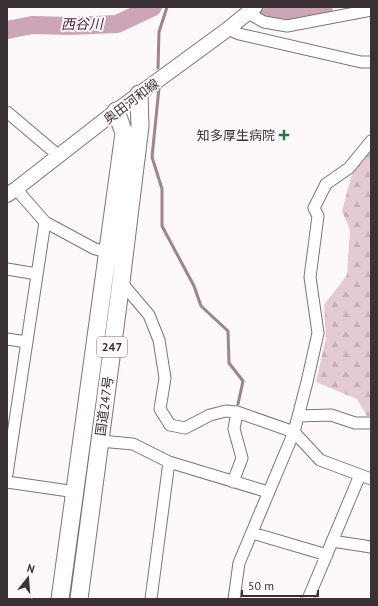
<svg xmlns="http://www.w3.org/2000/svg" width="378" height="606" viewBox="0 0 378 606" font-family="'PT Sans','Noto Sans JP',sans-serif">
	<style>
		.forest { fill: url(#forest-firs) }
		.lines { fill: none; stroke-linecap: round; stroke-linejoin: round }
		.stream { stroke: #a0838f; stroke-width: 3 }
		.river { stroke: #cca6b6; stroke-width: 18 }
		.minor-casing { stroke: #847079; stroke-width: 13 }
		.major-casing { stroke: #847079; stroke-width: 16 }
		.highway-casing { stroke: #847079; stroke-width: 19 }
		.minor { stroke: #fff; stroke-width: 11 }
		.major { stroke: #fff; stroke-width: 14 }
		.highway { stroke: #fff; stroke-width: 17 }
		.poi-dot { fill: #277748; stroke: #fdf9fb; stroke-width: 1.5 }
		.labels { text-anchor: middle; stroke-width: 4; stroke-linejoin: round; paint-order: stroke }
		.shield { fill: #fdf9fb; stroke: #746d70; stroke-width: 1 }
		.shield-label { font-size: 12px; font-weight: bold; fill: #3a3135 }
		.street-label { font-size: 13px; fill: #3a3135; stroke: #fdf9fb }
		.poi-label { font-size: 13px; fill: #3a3135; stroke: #fdf9fb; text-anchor: end }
		.water-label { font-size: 14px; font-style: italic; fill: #53233c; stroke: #fdf9fb }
	</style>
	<defs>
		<pattern id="forest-firs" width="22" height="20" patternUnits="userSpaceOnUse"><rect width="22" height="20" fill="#e3cad4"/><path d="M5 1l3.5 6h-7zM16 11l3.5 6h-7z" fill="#c4aeb7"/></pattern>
	</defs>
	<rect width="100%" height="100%" fill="#fdf9fb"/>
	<!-- forest -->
	<path class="forest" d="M371,151V416H367L357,399L316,382L326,338L324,305L347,275L350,230L342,211L352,174Z"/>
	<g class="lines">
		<!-- stream -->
		<path class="stream" d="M158,68L159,32L167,7
			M159,88L152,157L162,189V226L194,286L201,306L228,331L229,363L243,381L238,404"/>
		<!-- river -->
		<path class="river" d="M265,12L294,13L324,7
			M7,30L32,25L70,26L117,24L153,7"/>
		<!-- minor casing -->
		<g class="minor-casing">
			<path id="minor" d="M248,13L264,22L287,26L371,10
				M228,29L239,34L361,62H371
				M7,112L59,156
				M16,189L45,222L95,249L108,252
				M7,269L37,274
				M121,282L149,315L159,340L165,378L160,409L170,425L185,428L210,415L226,411L237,412L294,432L320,460L371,479
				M7,339L27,342
				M298,416L331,415L355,423H371
				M100,441L133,444L169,462L268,492
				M7,474L45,222
				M7,482L76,492
				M233,482L242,458L234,429L237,412
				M252,533L327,555
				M332,541L371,547
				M151,599L169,462
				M234,599L239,563L294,432L307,382L318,333L310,277L318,216L314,208L326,184L349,168L371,141
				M308,599L360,475"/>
		</g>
		<!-- major casing -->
		<g class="major-casing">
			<path id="major" d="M7,195L16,189L116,111L228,29L255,7"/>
		</g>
		<!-- highway casing -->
		<g class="highway-casing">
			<path id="highway" d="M60,599L124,133L116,111
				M79,599L121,282L140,126L139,94"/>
		</g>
		<!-- minor -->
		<use href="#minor" class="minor"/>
		<!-- major -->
		<use href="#major" class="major"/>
		<!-- highway -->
		<use href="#highway" class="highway"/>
	</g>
	<!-- markers -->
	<path class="poi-dot" d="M282 129h4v4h4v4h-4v4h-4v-4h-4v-4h4z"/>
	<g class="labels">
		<!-- shield labels -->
		<rect class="shield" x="97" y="337" width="30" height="20" rx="3"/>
		<g class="shield-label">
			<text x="112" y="351">247</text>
		</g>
		<!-- street labels -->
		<g class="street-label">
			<text transform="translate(131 101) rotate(-37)" y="5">奥田河和線</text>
			<text transform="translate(104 406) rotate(-82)" y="5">国道247号</text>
		</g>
		<!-- poi labels -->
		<g class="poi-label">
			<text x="275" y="140">知多厚生病院</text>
		</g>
		<!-- water labels -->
		<g class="water-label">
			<text transform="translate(82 24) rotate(-1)" y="5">西谷川</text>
		</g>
	</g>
	<!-- border -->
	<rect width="378" height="606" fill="none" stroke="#3a3135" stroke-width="16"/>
	<!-- north arrow -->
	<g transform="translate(28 578) rotate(17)" stroke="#fdf9fb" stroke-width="3" paint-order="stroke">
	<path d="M0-3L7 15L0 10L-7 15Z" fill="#3a3135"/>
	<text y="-6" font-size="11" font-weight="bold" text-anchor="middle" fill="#3a3135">N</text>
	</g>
	<!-- scale -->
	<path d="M242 590v6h76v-6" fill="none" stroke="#3a3135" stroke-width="2"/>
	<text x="248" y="590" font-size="12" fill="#3a3135" stroke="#fdf9fb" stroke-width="3" paint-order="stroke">50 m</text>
</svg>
